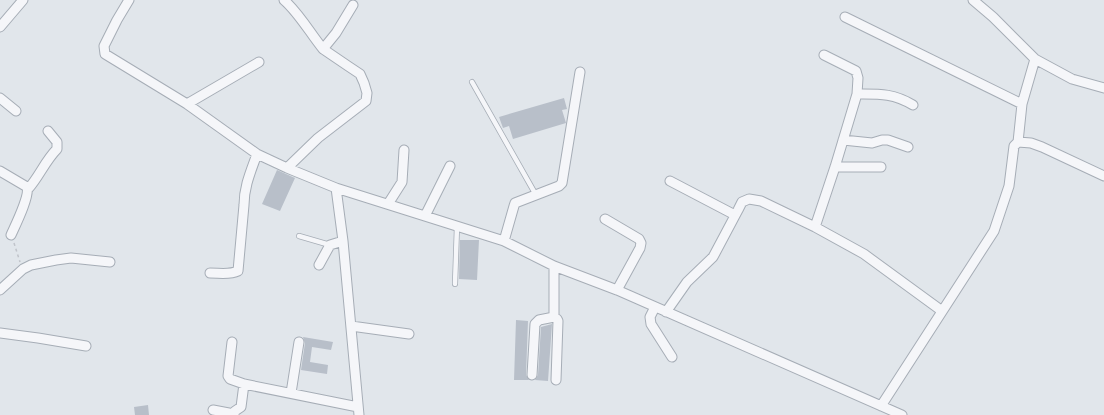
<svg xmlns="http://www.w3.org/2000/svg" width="1104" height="415" viewBox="0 0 1104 415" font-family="'Asap Condensed',sans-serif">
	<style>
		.building { fill: #b8bfc9 }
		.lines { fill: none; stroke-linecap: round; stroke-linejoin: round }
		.service-casing { stroke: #a6adb6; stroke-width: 6 }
		.minor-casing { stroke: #a6adb6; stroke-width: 11 }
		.path { stroke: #c0c4ca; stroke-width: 1.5; stroke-dasharray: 3 3; stroke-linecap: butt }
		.service { stroke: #f5f6f9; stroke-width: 4.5 }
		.minor { stroke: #f5f6f9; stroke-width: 9 }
	</style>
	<rect width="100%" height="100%" fill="#e1e6eb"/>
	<!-- building -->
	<path class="building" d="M564,98L567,109L562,110L566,123L513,139L509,126L503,128L499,117Z
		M277,170L295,178L280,211L262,204Z
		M460,240H479L477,280L459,279Z
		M516,320L528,321L526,375L529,380H514Z
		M552,324L548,381L535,380L538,375L541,327Z
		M303,337L333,342L331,350L312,347L310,362L328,365L327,374L301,370L305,343Z
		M148,405L149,415H135L134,407Z"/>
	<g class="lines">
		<!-- service casing -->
		<g class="service-casing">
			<path id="service" d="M472,82L536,195
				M299,236L330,245
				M455,284L457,226"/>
		</g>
		<!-- minor casing -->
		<g class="minor-casing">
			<path id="minor" d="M129,0L117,20L104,46L105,54L187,104L257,154L287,168L336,188
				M284,0C299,13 310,33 323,49L336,33L353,5
				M973,0L993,17L1035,59L1072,79L1104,88
				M845,17L1022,104
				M0,27L23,0
				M857,94C879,94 893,93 913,105
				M0,98L16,111
				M187,104L259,62
				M843,140L872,143L882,140H888L908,147
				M1018,142L1031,143L1042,147L1104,176
				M835,167H881
				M287,168L318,138L366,101L367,93L364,83L360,74L348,66L323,49
				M0,171L27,187C30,196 15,226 11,235
				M670,181L735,215
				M28,189C39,177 45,161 57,149V142L48,131
				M388,204L402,182L404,150
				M425,216L450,166
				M605,219L639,239L641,243L640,248L617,290
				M815,227L835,167L857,94L858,78L856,71L824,55
				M504,241L514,206L515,203L559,186L562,183L580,72
				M319,265L330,245L343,241
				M554,266V317L557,319L558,321L556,380
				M210,273C220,273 230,275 238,271L244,205C244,186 251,171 257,154
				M0,290L23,269L31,265L56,260L71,258L110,262
				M655,307L650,317L651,324L672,357
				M666,312L687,282L713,257L738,210L742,202L749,199L761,201L815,227L864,254L942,311
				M351,326L409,334
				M0,333L38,338L86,346
				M232,342L228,376L230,379L244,384L358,407
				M532,375L535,324L539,320L554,317
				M291,393L299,342
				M881,406L994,231L1009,186L1014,146L1018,142L1022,104L1035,59
				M213,410L234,414L235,411L241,407L244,384
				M359,415L343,241L336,188L504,241L554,266L617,290L902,415"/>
		</g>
		<!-- path -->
		<path class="path" d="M14,243L20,262"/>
		<!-- service -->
		<use href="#service" class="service"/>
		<!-- minor -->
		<use href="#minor" class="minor"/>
	</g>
</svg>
